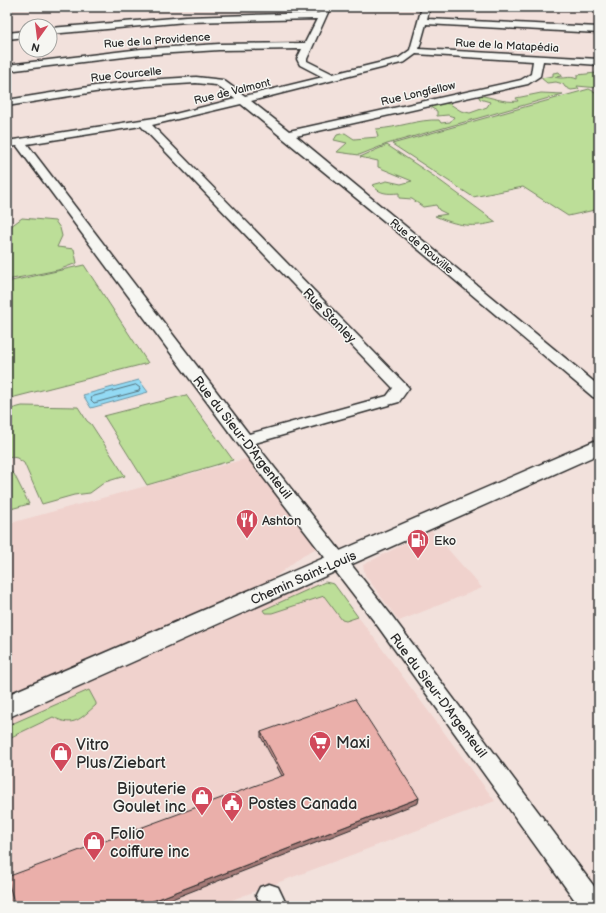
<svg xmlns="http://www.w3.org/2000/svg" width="606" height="913" viewBox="0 0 606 913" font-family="'Balsamiq Sans',sans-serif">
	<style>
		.built { fill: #f0d2cd }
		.green { fill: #bcde98; stroke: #748462 }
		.water { fill: #93daf4; stroke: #6994a4 }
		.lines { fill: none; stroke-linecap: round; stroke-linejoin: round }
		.shore { stroke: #55717b; stroke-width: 1 }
		.minor-casing { stroke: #2b2b2b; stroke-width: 3 }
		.tertiary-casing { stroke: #2b2b2b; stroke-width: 3 }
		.minor { fill: #f6f6f2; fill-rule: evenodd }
		.tertiary { fill: #f6f6f2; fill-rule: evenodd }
		.wall { fill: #c99692; stroke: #2b2b2b }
		.shaded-wall { fill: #a47a77; stroke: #2b2b2b }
		.building { fill: #eaafaa; stroke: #2b2b2b }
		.labels { text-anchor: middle; stroke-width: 3; stroke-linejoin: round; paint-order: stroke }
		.far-street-label { font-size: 11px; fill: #2b2b2b; stroke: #f6f6f2 }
		.street-label { font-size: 13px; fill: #2b2b2b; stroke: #f6f6f2 }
		.poi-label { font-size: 13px; fill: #2b2b2b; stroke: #f6f6f2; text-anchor: start }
		.near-poi-label { font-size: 16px; fill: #2b2b2b; stroke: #f6f6f2; text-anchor: start }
	</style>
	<rect width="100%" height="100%" fill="#f2e1dc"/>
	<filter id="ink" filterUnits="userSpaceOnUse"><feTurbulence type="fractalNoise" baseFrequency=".025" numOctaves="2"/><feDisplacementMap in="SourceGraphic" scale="8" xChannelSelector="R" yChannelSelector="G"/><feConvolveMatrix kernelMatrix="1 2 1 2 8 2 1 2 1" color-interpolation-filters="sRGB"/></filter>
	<g filter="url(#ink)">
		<!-- built -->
		<path class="built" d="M256,456L325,544L303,555L240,605L325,582L334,584L495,801L216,906H7V524Z
			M431,530L482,588L399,621L365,575L363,565Z"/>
		<!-- green -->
		<path class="green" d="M559,72L562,76L555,77C563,80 569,75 577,79V75L596,73L599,74V88L577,86L579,89L571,90L565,87L563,84L556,82L547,83L541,78L553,76V73Z
			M589,89L599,94V209L568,216L523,187L473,197L392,144Z
			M541,93L563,94L387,144L359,155L337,152L347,143L334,140L337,135L345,133L354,139L378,137L376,129C398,128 418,119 439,120L441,123L450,122L454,117L448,115L437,116V111L428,106L441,103L450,104L461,111L470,113L487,107L490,102L480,99L478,95C492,97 504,103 518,101L516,98Z
			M387,145L435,177L496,222C473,228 457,226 435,216L447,214L439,210L436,205L423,207L412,199L399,198V193C387,194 380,194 372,185L387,181L401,184L412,181L378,167V161L360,157Z
			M22,218L55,221L60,228L62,236L57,247L74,249L77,263L58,270L7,280V257L9,256L7,254V229Z
			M84,265L148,363L7,399V282Z
			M186,395L233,460L147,485L104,416Z
			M22,406L78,407L87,421L91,424L125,476L105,482L90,493L74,495L42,504L24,463L17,458L7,456V410Z
			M7,469L14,474L29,504L7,510Z
			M325,582L334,584L358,617L346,621L342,620L324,596L272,613H265L263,610Z
			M89,690L96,703V705C80,719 74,728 53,717L7,739V726Z"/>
		<!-- water -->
		<path class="water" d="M139,380L148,392L91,408L83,395Z"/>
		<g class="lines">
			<!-- shore -->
			<path class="shore" d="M136,385L140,388L139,391L94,403L91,400L92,397Z"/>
			<!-- minor casing -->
			<g class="minor-casing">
				<path id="minor" d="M322,7L330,8L307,59V61L333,74L399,58L410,50L422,7H430L427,19L599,27V33L426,24L419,49L599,59V65L543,61L540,76L528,84L296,136L599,386V399L593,397L405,238L241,104L152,125L409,388L399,402L255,443L391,615L599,893V906H579L377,625L250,460L17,146L7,147V141L167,116L235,99L216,85L196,83L146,86L95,92L7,106V100L95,86L146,80L196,77L223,80L245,96L323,77L300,65L297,59L302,49L219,50L141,55L7,71V65L141,49L219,44L305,43L317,19L186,22L50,34V28L186,17L319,13ZM416,54L533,61L531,74L521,80L289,131L251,101L405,62ZM141,126L393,388L387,396L249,434L27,144Z
					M26,31V37L7,39V33Z
					M269,884L278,887L287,906H261L256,895L260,887Z"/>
			</g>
			<!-- tertiary casing -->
			<g class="tertiary-casing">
				<path id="tertiary" d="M599,439V454L7,718V695Z"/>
			</g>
			<!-- minor -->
			<use href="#minor" class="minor"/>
			<!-- tertiary -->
			<use href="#tertiary" class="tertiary"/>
		</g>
		<!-- wall -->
		<path class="wall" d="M261,732L418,803L282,776L261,737Z"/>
		<!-- shaded-wall -->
		<path class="shaded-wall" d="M419,798L418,803L154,906H140Z"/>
		<!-- building -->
		<path class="building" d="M355,699L419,798L140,906H15L7,877L284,775L261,732Z"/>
	</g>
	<!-- icons -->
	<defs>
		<g id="restaurant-pin" transform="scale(1.15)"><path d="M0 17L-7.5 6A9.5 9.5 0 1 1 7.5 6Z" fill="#d1495b" stroke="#f6f6f2"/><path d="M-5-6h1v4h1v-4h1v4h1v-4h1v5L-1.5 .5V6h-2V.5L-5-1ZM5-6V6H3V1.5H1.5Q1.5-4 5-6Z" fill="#fff"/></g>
		<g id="fuel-pin" transform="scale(1.15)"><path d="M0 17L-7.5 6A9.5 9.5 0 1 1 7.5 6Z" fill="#d1495b" stroke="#f6f6f2"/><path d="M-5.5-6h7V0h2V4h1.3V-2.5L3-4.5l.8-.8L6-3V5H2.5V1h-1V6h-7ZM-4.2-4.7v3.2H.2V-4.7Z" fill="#fff"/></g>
		<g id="supermarket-pin" transform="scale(1.15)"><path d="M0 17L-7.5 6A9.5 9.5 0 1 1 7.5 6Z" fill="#d1495b" stroke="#f6f6f2"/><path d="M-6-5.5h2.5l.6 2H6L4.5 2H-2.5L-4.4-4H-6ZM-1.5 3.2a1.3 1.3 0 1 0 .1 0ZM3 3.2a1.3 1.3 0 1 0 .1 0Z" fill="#fff"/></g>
		<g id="shop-pin" transform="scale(1.15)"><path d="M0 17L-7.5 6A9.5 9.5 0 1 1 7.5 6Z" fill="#d1495b" stroke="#f6f6f2"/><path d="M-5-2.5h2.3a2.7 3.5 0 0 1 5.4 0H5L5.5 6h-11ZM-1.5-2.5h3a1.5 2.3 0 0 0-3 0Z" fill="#fff"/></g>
		<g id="civic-pin" transform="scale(1.15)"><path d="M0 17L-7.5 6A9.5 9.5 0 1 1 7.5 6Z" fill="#d1495b" stroke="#f6f6f2"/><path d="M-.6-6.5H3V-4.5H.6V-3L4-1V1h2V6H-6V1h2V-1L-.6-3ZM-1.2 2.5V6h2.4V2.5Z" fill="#fff"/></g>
	</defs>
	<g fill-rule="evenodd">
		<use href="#restaurant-pin" x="247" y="520"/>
		<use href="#fuel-pin" x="418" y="540"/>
		<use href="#supermarket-pin" x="320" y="742"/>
		<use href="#shop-pin" x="61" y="753"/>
		<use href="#shop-pin" x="202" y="797"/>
		<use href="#civic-pin" x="232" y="803"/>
		<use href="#shop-pin" x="94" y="842"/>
	</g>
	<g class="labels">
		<!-- far-street labels -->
		<g class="far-street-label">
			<text transform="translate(157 40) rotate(-4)" y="4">Rue de la Providence</text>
			<text transform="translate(507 45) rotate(3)" y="4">Rue de la Matapédia</text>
			<text transform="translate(126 74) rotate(-6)" y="4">Rue Courcelle</text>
			<text transform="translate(232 91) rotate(-14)" y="4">Rue de Valmont</text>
			<text transform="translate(418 93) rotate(-13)" y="4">Rue Longfellow</text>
			<text transform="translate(422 246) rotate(40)" y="4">Rue de Rouville</text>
		</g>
		<!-- street labels -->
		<g class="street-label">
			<text transform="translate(330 315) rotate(46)" y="5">Rue Stanley</text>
			<text transform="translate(243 437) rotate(52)" y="5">Rue du Sieur-D'Argenteuil</text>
			<text transform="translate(303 577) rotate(-24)" y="5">Chemin Saint-Louis</text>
			<text transform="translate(439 695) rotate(53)" y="5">Rue du Sieur-D'Argenteuil</text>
		</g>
		<!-- poi labels -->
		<g class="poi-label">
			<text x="262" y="525">Ashton</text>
			<text x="434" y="545">Eko</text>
		</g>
		<!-- near-poi labels -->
		<g class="near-poi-label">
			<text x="336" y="748">Maxi</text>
			<text x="76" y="750">Vitro<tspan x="76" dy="18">Plus/Ziebart</tspan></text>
			<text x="186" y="794" text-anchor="end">Bijouterie<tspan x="186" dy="18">Goulet inc</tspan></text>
			<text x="248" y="809">Postes Canada</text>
			<text x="110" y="839">Folio<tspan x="110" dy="18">coiffure inc</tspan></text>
		</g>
	</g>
	<!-- margin -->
	<rect width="606" height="913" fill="none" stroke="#f6f6f2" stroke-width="24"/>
	<rect x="12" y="12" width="582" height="889" fill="none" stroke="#2b2b2b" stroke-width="1.5" filter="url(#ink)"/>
	<!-- north arrow -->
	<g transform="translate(38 38) rotate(194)"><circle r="19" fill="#f6f6f2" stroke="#a5a5a2"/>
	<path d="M0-3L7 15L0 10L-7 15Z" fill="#d1495b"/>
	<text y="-6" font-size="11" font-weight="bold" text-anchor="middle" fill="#2b2b2b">N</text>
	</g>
</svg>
